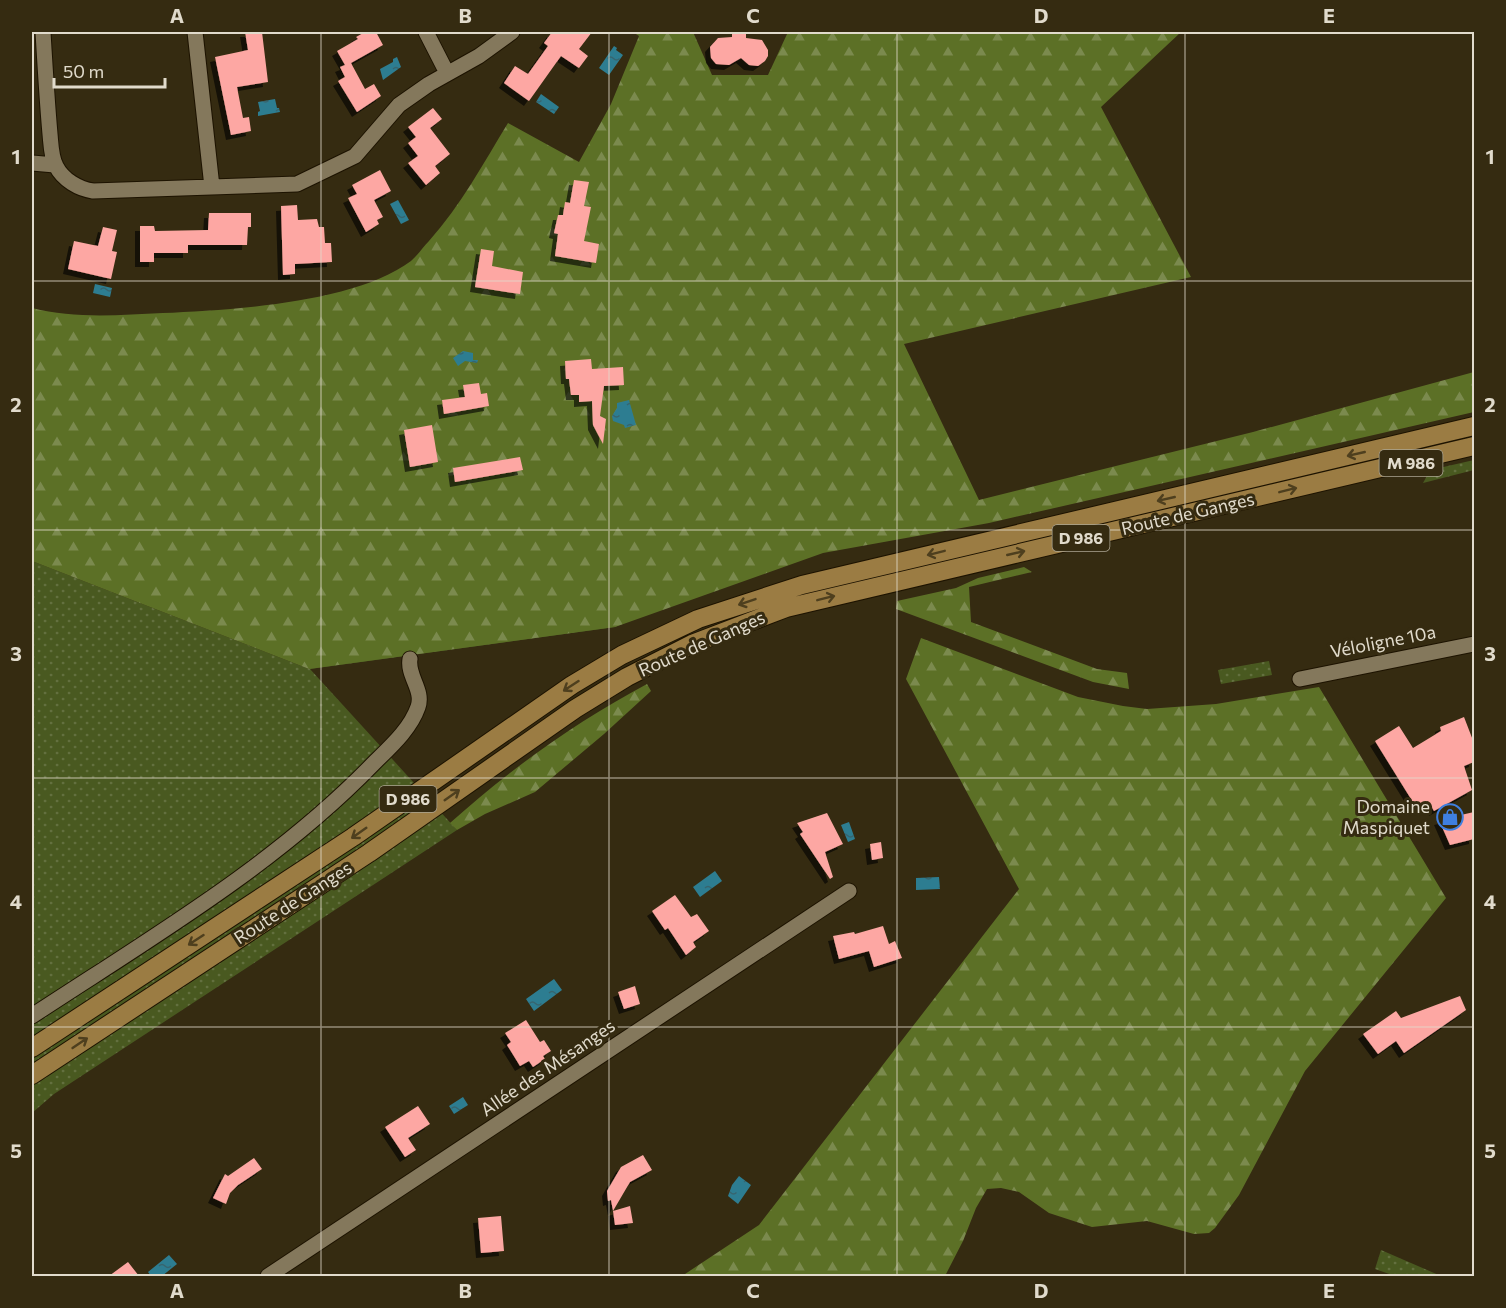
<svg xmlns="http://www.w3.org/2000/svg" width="1506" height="1308" viewBox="0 0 1506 1308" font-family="Commissioner,sans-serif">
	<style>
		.grass { fill: url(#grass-dots) }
		.forest { fill: url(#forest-firs) }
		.water { fill: url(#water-ripples) }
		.building { fill: #fda7a3; filter: url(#shadow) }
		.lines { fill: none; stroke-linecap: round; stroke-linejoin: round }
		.minor-casing { stroke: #1d1300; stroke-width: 17 }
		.major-casing { stroke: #1d1300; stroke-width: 20 }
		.minor { stroke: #84785c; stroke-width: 15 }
		.major { stroke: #9b7c43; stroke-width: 18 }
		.oneway { stroke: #4e3f1e }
		.grid { fill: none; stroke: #e1dbcc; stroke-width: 1.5; stroke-opacity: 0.55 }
		.labels { text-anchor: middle; stroke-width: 6; stroke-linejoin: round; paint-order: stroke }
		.shield { fill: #352b11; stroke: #ada694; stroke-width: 1.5 }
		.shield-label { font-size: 16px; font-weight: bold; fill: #e1dbcc }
		.street-label { font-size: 18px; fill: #e1dbcc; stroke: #352b11 }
		.poi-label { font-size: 18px; fill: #e1dbcc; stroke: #352b11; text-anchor: end }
		.neatline { fill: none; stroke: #e1dbcc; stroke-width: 2 }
		.grid-label { font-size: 20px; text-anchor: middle; font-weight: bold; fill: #e1dbcc }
	</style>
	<defs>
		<pattern id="grass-dots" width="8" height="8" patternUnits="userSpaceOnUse" patternTransform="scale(1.5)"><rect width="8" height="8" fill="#495920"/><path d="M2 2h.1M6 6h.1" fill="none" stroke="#63703f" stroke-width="1.8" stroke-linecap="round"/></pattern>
		<pattern id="forest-firs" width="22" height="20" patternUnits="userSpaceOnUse" patternTransform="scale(1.5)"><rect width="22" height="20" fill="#5c7026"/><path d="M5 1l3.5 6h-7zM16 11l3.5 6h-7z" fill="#7b8a4e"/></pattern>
		<pattern id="water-ripples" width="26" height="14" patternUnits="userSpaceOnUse" patternTransform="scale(1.5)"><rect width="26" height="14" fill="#2d7d91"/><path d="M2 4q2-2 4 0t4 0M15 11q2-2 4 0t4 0" fill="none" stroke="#36656f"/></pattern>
		<filter id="shadow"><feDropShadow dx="-5" dy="5" stdDeviation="0" flood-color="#0009"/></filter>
	</defs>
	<rect width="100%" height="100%" fill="#352b11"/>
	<!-- grass -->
	<path class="grass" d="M839,302L859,526L615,627L310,669L457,830L54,1094L32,1113V561L309,669Z
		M1474,460V470L1423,483L1428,474L1439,468Z
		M1269,661L1272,675L1221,684L1218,670Z
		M1381,1250L1441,1276H1395L1375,1269Z"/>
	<!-- forest -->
	<path class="forest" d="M633,32H693L712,75H768L788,32H1181L1101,107L1191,277L904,344L979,500L1253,432L1474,372V412L989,523L823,553L615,627L309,669L32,561V308C74,319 120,315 163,313C232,310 355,303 411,261C418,255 423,247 429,241C461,205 483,164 508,123L579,162L611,104L639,36Z
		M1024,567L1032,572L969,587L971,622L1097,669L1127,673L1129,689L1093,682L896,609L897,601L956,588L978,578Z
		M921,638L1078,697L1123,706L1147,709L1216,704L1319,687L1446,898L1305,1071L1239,1195L1215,1228L1209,1233L1194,1234L1147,1221L1092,1227L1049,1213L1019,1192L1001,1188L987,1189L976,1208L963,1241L945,1276H682L759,1225L1019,889L906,679Z
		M647,684L651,691L604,734L535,792L485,814L457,830L450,823C510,769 576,722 647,684Z"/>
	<!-- water -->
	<path class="water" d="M614,46L617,48L616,50L623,55L609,75L599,68Z
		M397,57L401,67L383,80L380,69L393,62V59Z
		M541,94L559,107L554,114L536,102Z
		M275,99L277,108H279L280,112L258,116V112L260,111L258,102Z
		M398,200L409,220L401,224L390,204Z
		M95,284L112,288L110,297L93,293Z
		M463,351L473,353V360H478L477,363L465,361L458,366L453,358Z
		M629,400L636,425L625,428L624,425L613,421L612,416L617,408V403Z
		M849,822L855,839L848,842L841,825Z
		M715,871L722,881L700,897L693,887Z
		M939,877L940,889L916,890V878Z
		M554,979L562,990L534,1011L526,999Z
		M463,1097L468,1105L454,1114L449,1106Z
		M739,1176L751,1185L738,1204L728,1196L732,1185Z
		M169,1255L177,1264L162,1276H151L148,1272Z"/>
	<!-- building -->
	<path class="building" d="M245,32H262L268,82L237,87L243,118L249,117L251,131L231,135L215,57L248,50Z
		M365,32H376L383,45L351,63L365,89L374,84L381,96L357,112L338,81L345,77L340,67L345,65L337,51L358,39L356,37Z
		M552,32H592L579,49L588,56L579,68L561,56L529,101L504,83L515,66L528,74L548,46L544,43Z
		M732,34H746V38L762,40L768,50V56L765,61L758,66L749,65L741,58L729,65L716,64L711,58L710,47L718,38L732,37Z
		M433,108L442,119L430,128L450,154L435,166L440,173L426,185L408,163L418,156L408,143L416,137L408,127Z
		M380,170L391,191L374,200L383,217L377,220L379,224L366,232L348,198L357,194L352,185Z
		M574,180L589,182L584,206L591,207L584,241L599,244L596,263L555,256L558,234L554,233L558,215H563L565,202L570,203Z
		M297,205L298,220L317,219L319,227H324L325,243H331L332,262L295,264V274L283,275L281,206Z
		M209,213H251V227H248L247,245H188V253H154V262H140V226H154L155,231L208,230Z
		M103,227L117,230L112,251L117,252L111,279L68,269L74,241L98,246Z
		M481,249L494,251L492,266L523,272L520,294L475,287Z
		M591,359L592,369L623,367L624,385L604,386L600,416L606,419L603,444L593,425L592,401L579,402V395H571L569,379H566L565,361Z
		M479,383L481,394L487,393L489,406L444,414L442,400L465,397L463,385Z
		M432,425L438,462L410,467L404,430Z
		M520,457L523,470L455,482L453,468Z
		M1464,717L1474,743V762L1464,766L1472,790L1434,811L1428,801L1416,807L1375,741L1399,726L1413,748L1441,731L1440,727Z
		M1474,812V839L1450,845L1439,820Z
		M827,813L843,844L825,852L833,877L830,879L800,834L803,832L797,823Z
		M881,842L883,858L872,860L870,844Z
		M675,895L691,917L697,914L709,931L693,942L696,947L686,955L668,928L665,930L652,911Z
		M883,926L889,944L895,941L902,958L874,967L869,951L839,959L833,936L854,932L855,934Z
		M635,986L640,1004L624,1009L618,992Z
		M1460,996L1466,1010L1404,1053L1396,1041L1378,1054L1363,1034L1396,1011L1401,1018Z
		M526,1020L540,1042L544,1040L551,1051L543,1056L545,1059L533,1067L529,1061L520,1066L507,1045L511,1042L505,1033Z
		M418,1106L430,1124L408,1138L416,1150L405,1157L385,1127Z
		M643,1155L652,1170L630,1182L613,1211L611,1200L608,1201L607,1191L621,1167Z
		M254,1158L262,1169L238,1185L230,1193L226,1204L213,1198L225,1174L228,1176Z
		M630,1206L633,1223L615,1225L613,1211Z
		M501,1216L504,1251L481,1253L478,1218Z
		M128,1262L139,1276H109Z"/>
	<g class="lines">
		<!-- minor casing -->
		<g class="minor-casing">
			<path id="minor" d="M43,32C45,66 47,100 50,134C51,144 51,157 56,166C63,180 79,189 93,191L297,184L355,156L399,105L429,84L479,56L512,32
				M195,32L212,187
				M426,32L447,73
				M32,163L55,165
				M1300,679L1474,644
				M32,1016C149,939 274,866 373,764C389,748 410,730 418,707C424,690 407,676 410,659
				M268,1276L849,891"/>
		</g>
		<!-- major casing -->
		<g class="major-casing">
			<path id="major" d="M32,1048L353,837L572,685L622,655L698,619L802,585L1474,426
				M32,1075L369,853L575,709L627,677L692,644L786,608L1474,446"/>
		</g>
		<!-- minor -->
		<use href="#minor" class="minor"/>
		<!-- major -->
		<use href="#major" class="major"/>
	</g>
	<!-- one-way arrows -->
	<defs><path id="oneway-shaft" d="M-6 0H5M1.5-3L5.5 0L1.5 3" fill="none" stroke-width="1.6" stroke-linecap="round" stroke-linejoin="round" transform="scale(1.5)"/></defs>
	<g class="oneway">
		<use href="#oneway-shaft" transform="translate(1356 454) rotate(167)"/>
		<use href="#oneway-shaft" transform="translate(1288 490) rotate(-14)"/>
		<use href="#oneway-shaft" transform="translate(1166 499) rotate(167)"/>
		<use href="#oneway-shaft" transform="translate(936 553) rotate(166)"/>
		<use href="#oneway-shaft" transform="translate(1016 553) rotate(-13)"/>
		<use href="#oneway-shaft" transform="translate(826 598) rotate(-14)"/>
		<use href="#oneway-shaft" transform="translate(747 602) rotate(161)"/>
		<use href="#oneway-shaft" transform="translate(571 686) rotate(147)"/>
		<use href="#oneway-shaft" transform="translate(452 795) rotate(-35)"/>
		<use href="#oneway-shaft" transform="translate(359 833) rotate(145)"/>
		<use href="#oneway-shaft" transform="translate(196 940) rotate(147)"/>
		<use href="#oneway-shaft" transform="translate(80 1043) rotate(-34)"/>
	</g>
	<!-- grid -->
	<path class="grid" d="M321,32V1276M609,32V1276M897,32V1276M1185,32V1276M32,281H1474M32,530H1474M32,778H1474M32,1027H1474"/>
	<!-- icons -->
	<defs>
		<g id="shop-ring" transform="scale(1.35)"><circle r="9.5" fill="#352b11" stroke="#3f7fe0" stroke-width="1.5"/><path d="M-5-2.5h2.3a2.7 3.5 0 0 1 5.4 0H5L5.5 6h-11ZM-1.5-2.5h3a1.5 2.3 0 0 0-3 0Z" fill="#3f7fe0"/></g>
	</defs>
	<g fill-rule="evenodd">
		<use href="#shop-ring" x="1450" y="817"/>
	</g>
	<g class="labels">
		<!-- shield labels -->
		<g class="shield">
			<rect x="1379.5" y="450" width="63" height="26" rx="4.5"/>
			<rect x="1052.5" y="525" width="57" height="26" rx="4.5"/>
			<rect x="379.5" y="786" width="57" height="26" rx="4.5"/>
		</g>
		<g class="shield-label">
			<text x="1411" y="469">M 986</text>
			<text x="1081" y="544">D 986</text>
			<text x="408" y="805">D 986</text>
		</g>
		<!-- street labels -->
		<g class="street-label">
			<text transform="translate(1188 514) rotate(-13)" y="6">Route de Ganges</text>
			<text transform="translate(1383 642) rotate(-11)" y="6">Véloligne 10a</text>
			<text transform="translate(702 644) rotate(-24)" y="6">Route de Ganges</text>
			<text transform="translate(293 903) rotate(-33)" y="6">Route de Ganges</text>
			<text transform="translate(548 1068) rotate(-34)" y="6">Allée des Mésanges</text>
		</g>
		<!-- poi labels -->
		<g class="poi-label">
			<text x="1430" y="813">Domaine<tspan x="1430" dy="21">Maspiquet</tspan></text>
		</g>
	</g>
	<!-- border -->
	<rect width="1506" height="1308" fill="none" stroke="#352b11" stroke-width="66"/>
	<!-- scale -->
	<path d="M54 78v9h111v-9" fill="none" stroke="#e1dbcc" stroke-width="3"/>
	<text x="63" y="78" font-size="18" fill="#e1dbcc" stroke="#352b11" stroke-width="4.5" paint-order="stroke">50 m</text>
	<rect x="33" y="33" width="1440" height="1242" class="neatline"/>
	<g class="grid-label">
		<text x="177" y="23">A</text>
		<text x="465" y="23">B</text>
		<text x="753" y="23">C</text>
		<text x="1041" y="23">D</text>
		<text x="1329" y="23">E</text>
		<text x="16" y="164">1</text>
		<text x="1490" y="164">1</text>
		<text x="16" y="412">2</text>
		<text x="1490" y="412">2</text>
		<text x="16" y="661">3</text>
		<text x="1490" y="661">3</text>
		<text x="16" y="909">4</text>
		<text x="1490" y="909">4</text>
		<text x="16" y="1158">5</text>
		<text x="1490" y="1158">5</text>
		<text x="177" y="1298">A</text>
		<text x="465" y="1298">B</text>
		<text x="753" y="1298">C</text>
		<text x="1041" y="1298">D</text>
		<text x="1329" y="1298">E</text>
	</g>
</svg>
